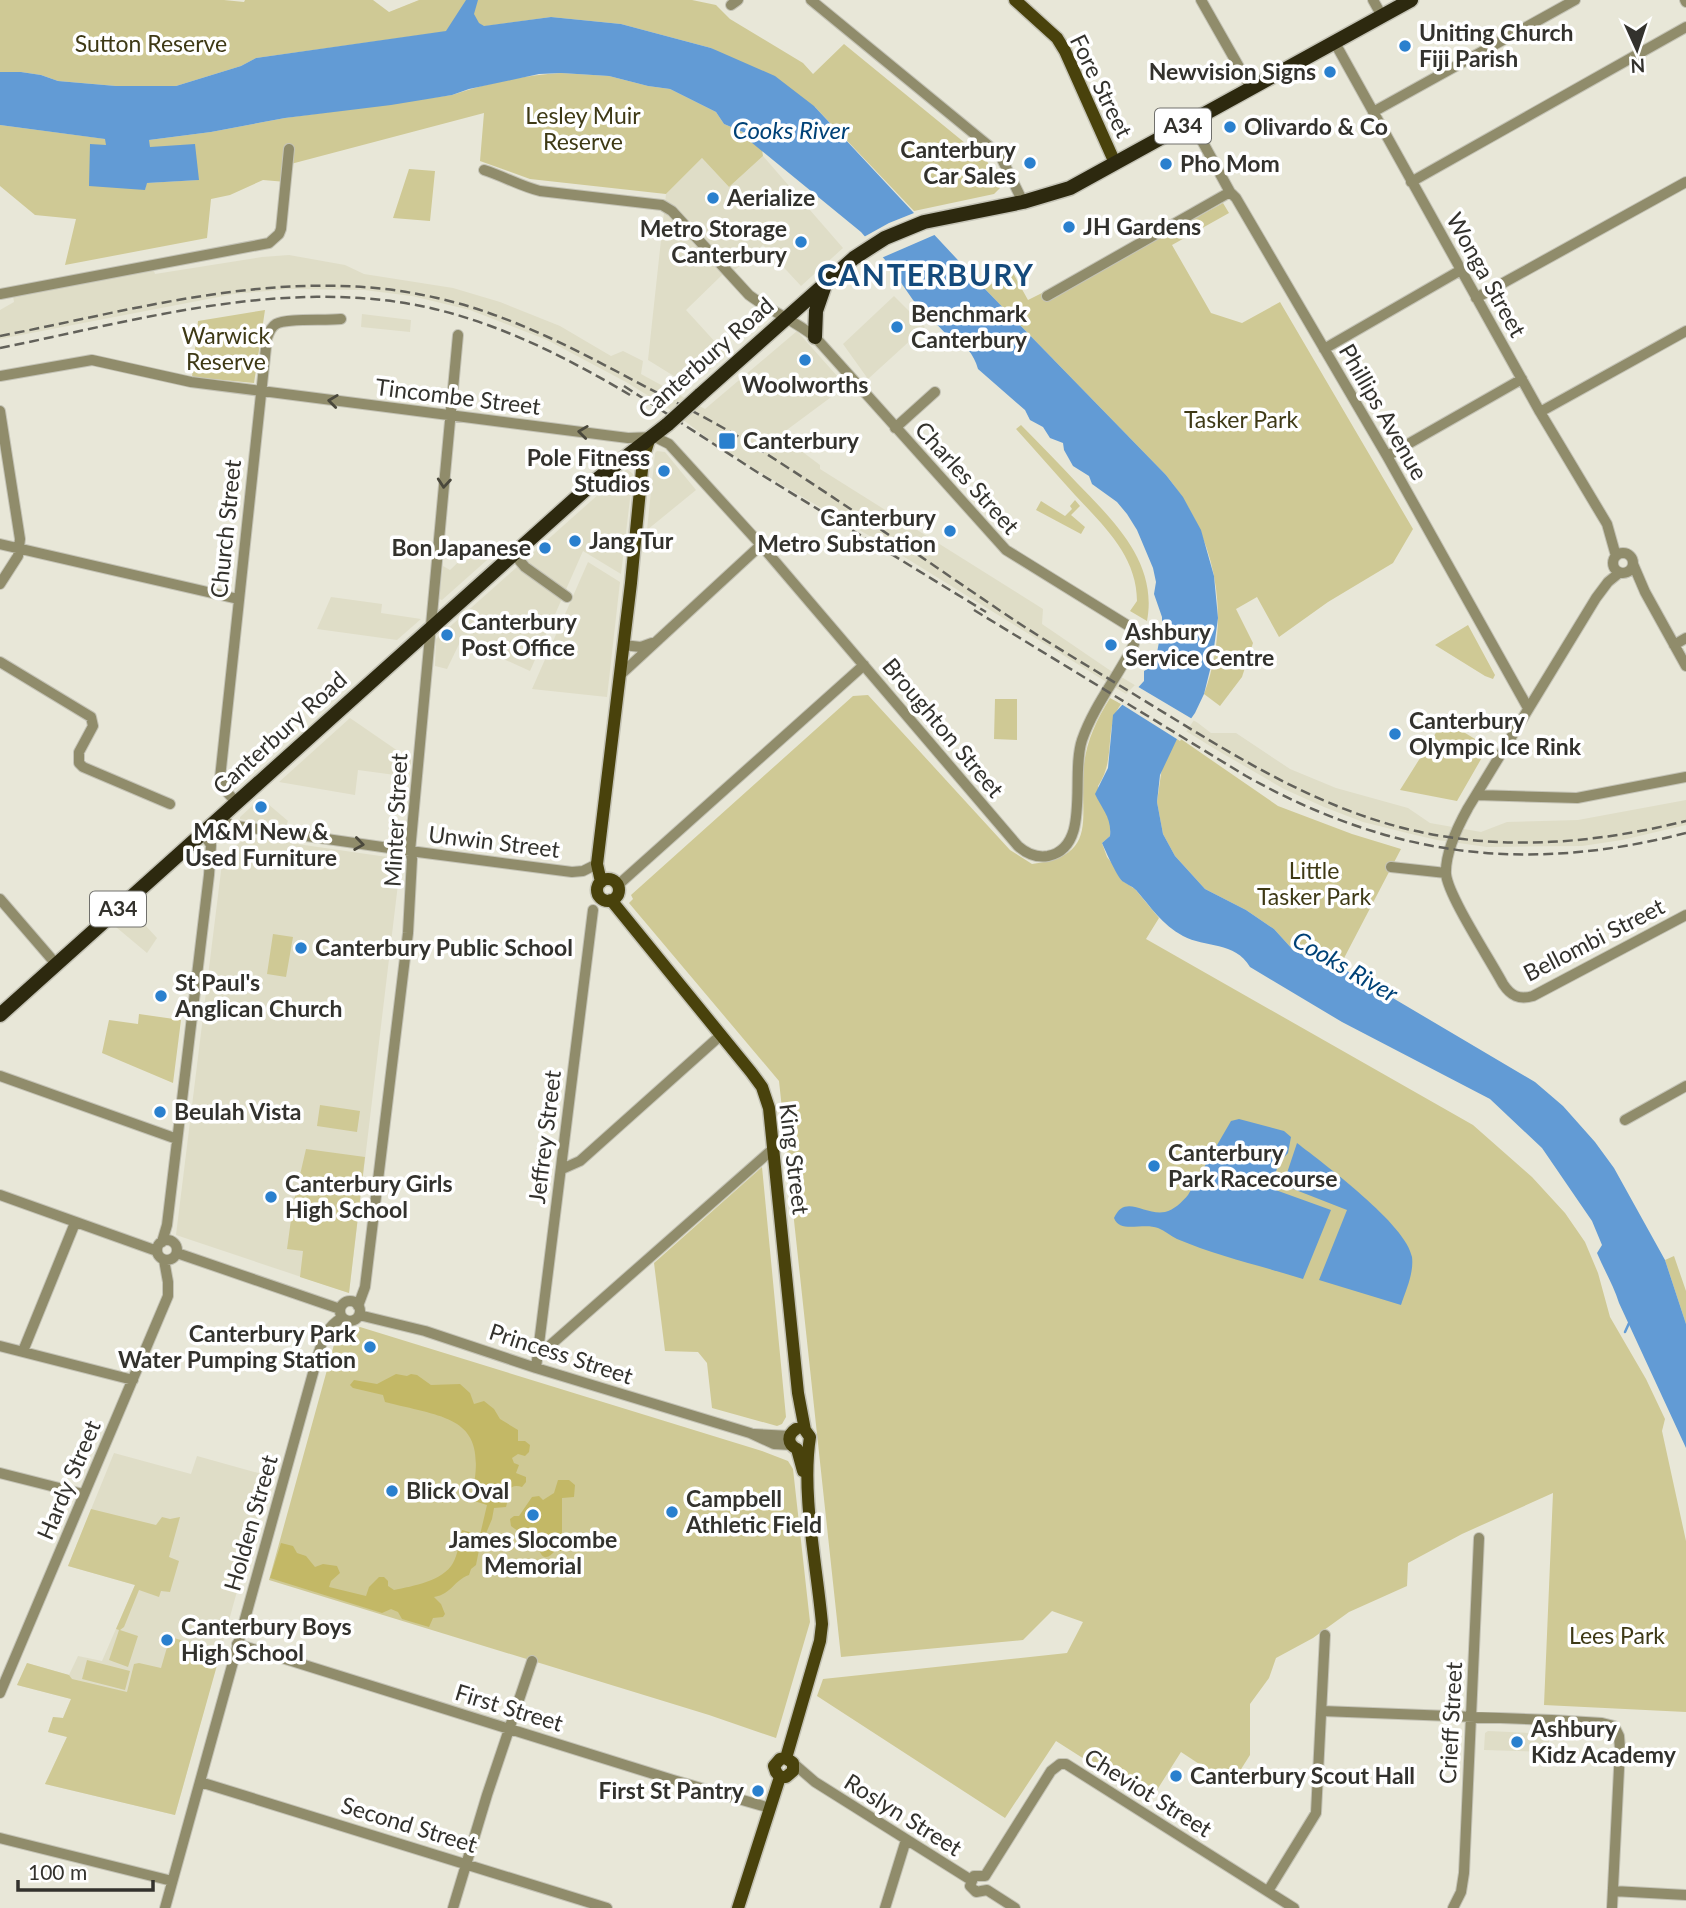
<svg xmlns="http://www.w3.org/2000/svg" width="1686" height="1908" viewBox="0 0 1686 1908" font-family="Lato,sans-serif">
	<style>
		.built { fill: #dfddc7 }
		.green { fill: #cfc995 }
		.forest { fill: #c3b866 }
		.water { fill: #629bd5 }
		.pier { fill: #e8e7d8 }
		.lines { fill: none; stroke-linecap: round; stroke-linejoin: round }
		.stream { stroke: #629bd5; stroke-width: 2.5 }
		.minor-casing { stroke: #c4c3b6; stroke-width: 12 }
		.major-casing { stroke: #c4c3b6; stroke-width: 15 }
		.highway-casing { stroke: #c4c3b6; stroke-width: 17 }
		.minor { stroke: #908c6b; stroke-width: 10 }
		.major { stroke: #49420c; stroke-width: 12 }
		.highway { stroke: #2d290f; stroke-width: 14 }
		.rail { stroke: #62615a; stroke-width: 2.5; stroke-dasharray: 10 5; stroke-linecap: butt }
		.highway-bridge-casing { stroke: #c4c3b6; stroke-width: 17; stroke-linecap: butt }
		.highway-bridge { stroke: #2d290f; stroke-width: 14 }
		.oneway { stroke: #4a483c }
		.poi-dot { fill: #2a80ce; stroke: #fff; stroke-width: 2.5 }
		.labels { text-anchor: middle; stroke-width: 7; stroke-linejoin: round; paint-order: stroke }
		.shield { fill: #fff; stroke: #70706c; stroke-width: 2 }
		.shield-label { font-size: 21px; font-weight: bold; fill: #33322d }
		.poi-label { font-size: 23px; font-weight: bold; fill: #33322d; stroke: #fff; text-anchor: start }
		.park-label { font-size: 23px; fill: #3e3915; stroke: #fff }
		.street-label { font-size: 23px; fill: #33322d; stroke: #fff }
		.water-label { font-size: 24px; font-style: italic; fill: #004277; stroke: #fff }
		.district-label { font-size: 30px; font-weight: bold; letter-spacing: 2px; fill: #144a7c; stroke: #fff }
	</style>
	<rect width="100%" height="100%" fill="#e8e7d8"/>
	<!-- built -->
	<path class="built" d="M763,156L843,248L801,286L763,245L736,269L722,275L686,310L727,355L690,386L648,360L666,194L702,158L729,187Z
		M289,255L345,265L364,274L453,288L500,302L560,326L611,356L623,351L643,361L641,374L705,409L797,331L846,386L780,435L820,465V469L1043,609L1042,624L1108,669L1198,723L1211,733H1236L1290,769L1336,788L1408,808L1430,823L1481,832L1507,822L1578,820L1686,800V825L1622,840L1582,846L1487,847L1437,840L1407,833L1363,822L1324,807L1284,789L1215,749L880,542L761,473L711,441L665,406L626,382L547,340L470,310L412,296L364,290L288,289L234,294L0,339V310L14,302L13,296L153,268L155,274L262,257Z
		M894,296L925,327L868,379L843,344Z
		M362,314L411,320L410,332L361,327Z
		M657,451L665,452L696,490L647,530L655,453Z
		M627,469L633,474L621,574L583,551L530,671L461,640L447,669L435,666L436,639Z
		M474,547L496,552L442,600L439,599L443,566L450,570Z
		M588,562L620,582L607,697L532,689Z
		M331,597L382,604L381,613L421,619L397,640L317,629Z
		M350,718L411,760L410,777L358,770L355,795L279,782Z
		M261,798L288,821L286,826L240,819V817Z
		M248,837L401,859L349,1293L176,1235L223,855Z
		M133,912L157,938L147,953L116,927Z
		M114,1453L191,1474L197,1456L269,1476L175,1815L45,1784L67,1737L48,1732L53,1717L63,1718L71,1699L17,1685L27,1663L69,1675L78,1656L102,1661L135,1585L68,1566Z
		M1488,1731L1549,1734V1752L1484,1750L1485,1733Z"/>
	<!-- green -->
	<path class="green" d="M0,0H224L244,2L245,0H373L389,12L419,0H692L716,5L730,19L803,63L813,74L844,44L987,161L1000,188L994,194L914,211L815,107L711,48L621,24L551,17L256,58L241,66L176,86H116L58,81L41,75L21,72H0Z
		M561,73L609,76L648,86L670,89L716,112L724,124L743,132L746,138L762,150L763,156L729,187L702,158L666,194L530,179L480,161L484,113L287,165L286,182L263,180L230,195L211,199L207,238L65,265L76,219L35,215L0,186V125L106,139L107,145H90L145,190L146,183L198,180L149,147V140L211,132L285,118L452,95C487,83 525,75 561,73Z
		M409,169L435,171L430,221L393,218Z
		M1223,203L1229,213L1172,245L1211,313L1242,323L1280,302L1413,529L1393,563L1328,602L1279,637L1257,597L1236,609L1253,643L1242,677L1220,706L1204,694C1232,617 1217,538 1166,475L984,288L1013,273L1028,300L1044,292L1048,299Z
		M265,310L254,383L192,377L198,321Z
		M1021,425C1040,444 1059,464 1077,483C1114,521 1158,563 1147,621L1130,611L1137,601C1137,556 1103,525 1075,495C1055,473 1036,451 1016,429Z
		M1075,500L1080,506L1071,515L1085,527L1081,534L1036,510L1041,501L1065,516L1072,509L1070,506Z
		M1468,625L1495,675L1493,679L1485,676L1435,645Z
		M868,695L1010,850L1032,864C1102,856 1078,814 1084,764C1087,740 1097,719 1110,698L1121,704C1103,729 1117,758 1098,786L1111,827L1110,836L1102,843L1107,857L1119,872L1121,880L1135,889L1159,918L1146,939L1473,1125L1532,1177L1565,1213L1585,1242L1598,1273L1610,1317L1646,1379L1665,1419L1662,1431L1686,1541V1712L1544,1705L1553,1493L1462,1534L1408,1563L1407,1586L1349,1612L1313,1638L1276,1658L1269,1678L1250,1704V1755L1231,1785L1181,1752L1150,1801L1056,1741L1005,1818L817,1696L823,1679L1067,1653L1083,1622L1052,1611L1023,1640L841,1657L779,1081L629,903L633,899L631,895L853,696Z
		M995,699H1017V740L994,739Z
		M1444,720L1488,747L1457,801L1400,790Z
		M1178,737L1278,806L1352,834L1401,849L1342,962L1334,968L1294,951L1274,929L1246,910L1205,889L1175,856L1163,834L1157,802L1162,767Z
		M273,934L293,937L286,977L267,974Z
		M139,1014L181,1020L173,1083L102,1053L109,1020L138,1024Z
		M320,1105L360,1111L357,1132L317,1126Z
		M306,1149L365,1157L349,1293L300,1277L303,1251L287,1249L293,1205Z
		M762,1167L786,1417L782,1424L777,1426L712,1408L707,1363L698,1352L665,1351L654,1263Z
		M1674,1256L1686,1291V1324L1665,1260Z
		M360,1327L762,1451L788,1461L793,1469L810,1622L776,1738L709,1715L269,1580L335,1341Z
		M91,1509L156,1525L162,1517L170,1519L180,1517L169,1557L179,1561L170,1592L161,1591L159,1597L139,1590L124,1627L120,1630L138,1636L128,1667L109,1660L119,1630L116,1629L135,1585L68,1566Z
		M170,1637L221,1651L175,1815L45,1784L67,1737L48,1732L53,1717L63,1718L71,1699L17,1685L27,1663L69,1675L72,1679L127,1692L134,1664L139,1663L161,1668Z
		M87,1660L130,1671L125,1690L82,1679Z"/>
	<!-- forest -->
	<path class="forest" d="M396,1374L407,1376L411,1374L417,1375L431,1385L460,1384L470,1393L474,1404L484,1401L494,1409L500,1419L518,1430V1441H525L530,1445L529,1452L525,1456L518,1454L512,1458L514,1463L519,1465L516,1473L526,1477V1482L522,1487C513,1484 508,1488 505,1497L507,1503L506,1507L494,1508L492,1519L479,1550L476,1565L471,1569L469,1575C454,1580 452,1594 434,1597L441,1604L445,1614L443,1617L433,1618L429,1627L402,1619L398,1612L391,1609L382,1613L270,1578L281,1543L293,1546L297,1553L306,1556L315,1567L323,1564L337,1566L340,1573L331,1581L329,1587L366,1596L369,1587L379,1577H384L388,1581V1586L394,1590C413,1586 443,1581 453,1563C458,1554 460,1540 462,1530L480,1535L487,1505L471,1500C490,1417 452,1419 385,1402L383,1395L353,1388L350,1385L354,1380L377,1384Z
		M558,1480H569L575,1485L574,1497L562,1498V1534L568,1542L563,1551H555C541,1566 541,1550 535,1543C531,1538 517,1531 511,1526L510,1519L514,1516H519L532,1497L539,1496L543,1500L554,1493Z"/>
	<!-- water -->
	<path class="water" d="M466,0H478L474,14L479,23L484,26L551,17L621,24L711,48L775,76L814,106L984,288L1166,475L1183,497L1201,530L1214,576L1218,618L1212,662L1204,694L1195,713L1178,737L1160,775L1157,802L1163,834L1175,856L1205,889L1246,910L1274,929L1294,951L1333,967L1342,968L1535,1082L1563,1106L1595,1142L1614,1168L1665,1260L1686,1324V1448L1619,1303C1614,1286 1604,1270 1597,1253L1602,1245L1592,1221L1542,1148L1490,1099L1342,1022L1250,967C1235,941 1205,948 1183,936C1162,925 1151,907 1136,890C1132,886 1126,884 1122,881C1116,874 1106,852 1102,843L1110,836C1112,818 1102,809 1095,794L1108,768L1113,715L1144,681V671L1151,667L1156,658L1162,626V617L1154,594L1156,582L1153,568L1137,530L1127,514L1117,502L1092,484L1089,476L1073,466L1064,450L1063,443L1050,438L1043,427L1030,420L1025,410L978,369C974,354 964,342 949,337L913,300L886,261L861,232L746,138L743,132L724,124L716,112L670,89L648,86L609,76L561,73L539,74L469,89L452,95L391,105L285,118L211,132L149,140L150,147L195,144L199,180L147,183L145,190L89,186L90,144L106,145L105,139L0,125V72H21L41,75L58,81L116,86H176L241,66L256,58L446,31Z
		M1239,1119L1284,1131L1291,1137L1288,1153L1279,1163L1270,1188L1331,1210L1303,1279C1262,1266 1217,1256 1177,1239C1171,1236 1165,1231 1158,1228C1143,1222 1120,1234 1114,1218C1125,1193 1145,1216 1165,1212C1174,1210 1182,1202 1188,1195L1231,1121Z
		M1297,1143C1324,1164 1407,1225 1412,1257C1414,1273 1406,1290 1401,1305L1319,1280L1347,1210L1283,1185Z"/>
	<!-- pier -->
	<path class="pier" d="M919,211L939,233L879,259L862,238L889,223Z
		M1135,685L1194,720L1180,741L1118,702Z"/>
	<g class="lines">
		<!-- stream -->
		<path class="stream" d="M1625,1332L1630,1321"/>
		<!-- minor casing -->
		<g class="minor-casing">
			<path id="minor" d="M811,0L1000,155L1023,202
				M1201,0L1251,88
				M1373,0L1382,16
				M1685,0L1686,2
				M731,5L738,0
				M1335,43L1540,412L1607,524L1616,556
				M1373,112L1575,0
				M1201,139L1230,192L1236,198L1387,456L1528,708
				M1411,182L1686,27
				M0,294L269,243L279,234L281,229L289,149
				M1047,296L1230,192
				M1476,298L1686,182
				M1324,349L1461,270
				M0,376L92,360L191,382L628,438L655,437L669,444L761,545L1018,846C1027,854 1036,858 1048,856C1092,847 1070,776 1082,740C1094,705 1118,677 1134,644L1135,636L1132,628L1006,550L815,337C794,320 770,311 749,295L672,211L662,205L540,191C520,186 503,176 484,170
				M0,411L20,539L18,556L0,584
				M1540,412L1686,331
				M895,428L935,392
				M1387,456L1522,379
				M0,544L238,599
				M1613 563a10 10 0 1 1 20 0a10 10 0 1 1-20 0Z
				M514,554L525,567L567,597
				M1633,564L1645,592L1686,666
				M1619,573L1608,582L1596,598L1468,808C1458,826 1445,853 1446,874C1448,896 1491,961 1503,984C1511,996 1519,1000 1533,996L1686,915
				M623,645L641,647L652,643
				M1674,645L1686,638
				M0,662L91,717L93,726L79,752V763L83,767L170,804
				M619,676L761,545
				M1476,795L1577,798L1686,777
				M236,802L226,791L220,778L267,338C269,332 271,327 276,324C287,318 325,321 341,319
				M221,817L230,825L410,851L572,872L583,871L597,864
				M1391,867L1446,873
				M618,885L864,665
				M0,899L56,964
				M0,1076L177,1139
				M1625,1120L1686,1086
				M562,1169L580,1161L721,1035
				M0,1195L157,1251
				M157 1250a10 10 0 1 1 20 0a10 10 0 1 1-20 0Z
				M162,1242L167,1225L209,875L211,845L203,833
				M177,1253L340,1309
				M340 1311a10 10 0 1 1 20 0a10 10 0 1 1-20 0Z
				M358,1306L365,1287L408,933L412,859L410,851L458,335
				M359,1315L425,1331L536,1368L750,1433L774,1444L791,1445
				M0,1346L133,1380
				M539,1350L547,1348L774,1148
				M23,1351L75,1223
				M536,1368L593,910
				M754,1434L790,1436
				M0,1473L83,1494
				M237,1644L673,1780L770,1808
				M0,1693L168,1296V1282L164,1260
				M1322,1711L1552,1720L1602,1723L1614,1726L1619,1736L1620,1749L1612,1908
				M793,1763L815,1782L971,1880
				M200,1782L607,1908
				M0,1838L172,1881
				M985,1876L1051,1771L1060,1764H1066L1294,1908
				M985,1876H974L970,1886L976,1892L987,1890
				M987,1890L1015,1908
				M1268,1891L1316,1813L1325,1635
				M1613,1891L1686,1895
				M165,1908L318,1355C323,1339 327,1326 342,1318
				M453,1908L487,1795L532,1661
				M885,1908L906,1840
				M1453,1908L1461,1892L1464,1873L1479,1538"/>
		</g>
		<!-- major casing -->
		<g class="major-casing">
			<path id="major" d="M1015,0L1057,38L1065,51L1115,163
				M597 890a11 11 0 1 1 22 0a11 11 0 1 1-22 0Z
				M601,882L597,864L631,583L643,459L650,437
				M611,900L751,1072L762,1087L769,1108L798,1393L805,1430L810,1437C801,1493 817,1566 822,1624L820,1641L786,1758
				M796,1429C787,1435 787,1444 797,1449
				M797,1449L803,1471
				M780,1777H786L793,1771V1763L786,1758
				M780,1777L776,1772L774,1766L780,1759L786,1758
				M738,1908L780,1777"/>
		</g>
		<!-- highway casing -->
		<g class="highway-casing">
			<path id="highway" d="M815,337L816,311L825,285
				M700,395L854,258L885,238L924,222L1023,202L1070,188L1411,0
				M0,1015L595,481L668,424"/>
		</g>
		<!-- minor -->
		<use href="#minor" class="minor"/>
		<!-- major -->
		<use href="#major" class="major"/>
		<!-- highway -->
		<use href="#highway" class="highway"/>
		<!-- rail -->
		<path class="rail" d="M0,336C144,308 290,264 437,298C513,315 580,352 648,388C681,405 714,422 746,441C837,498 925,560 1014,620C1055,647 1098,672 1140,698C1224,749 1306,803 1403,828C1498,852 1593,844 1686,821
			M0,348C139,320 283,277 426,307C499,323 566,357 630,395
			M624,386L757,472L986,612
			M974,610L1246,776C1391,857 1525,874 1686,833"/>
		<!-- highway-bridge casing -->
		<g class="highway-bridge-casing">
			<path id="highway-bridge" d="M668,424L700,395"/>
		</g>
		<!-- highway-bridge -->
		<use href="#highway-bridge" class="highway-bridge"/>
	</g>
	<!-- one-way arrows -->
	<defs><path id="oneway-chevron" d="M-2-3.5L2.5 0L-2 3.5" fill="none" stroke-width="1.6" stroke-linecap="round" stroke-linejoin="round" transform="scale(1.75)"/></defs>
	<g class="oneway">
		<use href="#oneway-chevron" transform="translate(333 401) rotate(-173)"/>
		<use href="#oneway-chevron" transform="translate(583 432) rotate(-173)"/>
		<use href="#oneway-chevron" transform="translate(444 483) rotate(95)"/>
		<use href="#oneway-chevron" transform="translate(359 844) rotate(8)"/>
	</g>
	<!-- markers -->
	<g class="poi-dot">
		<circle cx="1405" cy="46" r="7"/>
		<circle cx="1330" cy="72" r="7"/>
		<circle cx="1230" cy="127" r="7"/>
		<circle cx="1030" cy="163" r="7"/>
		<circle cx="1166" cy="164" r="7"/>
		<circle cx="713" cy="198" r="7"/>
		<circle cx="1069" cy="227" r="7"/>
		<circle cx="801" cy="242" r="7"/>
		<circle cx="897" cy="327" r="7"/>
		<circle cx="805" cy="360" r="7"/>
		<rect x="718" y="432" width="18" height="18" rx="3.5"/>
		<circle cx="664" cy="471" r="7"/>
		<circle cx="950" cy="531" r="7"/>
		<circle cx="575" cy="541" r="7"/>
		<circle cx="545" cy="548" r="7"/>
		<circle cx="447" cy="635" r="7"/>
		<circle cx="1111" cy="645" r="7"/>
		<circle cx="1395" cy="734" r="7"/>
		<circle cx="261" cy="807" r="7"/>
		<circle cx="301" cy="948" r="7"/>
		<circle cx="161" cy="996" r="7"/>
		<circle cx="160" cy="1112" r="7"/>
		<circle cx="1154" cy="1166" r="7"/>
		<circle cx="271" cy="1197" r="7"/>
		<circle cx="370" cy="1347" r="7"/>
		<circle cx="392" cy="1491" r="7"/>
		<circle cx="672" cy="1512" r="7"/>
		<circle cx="533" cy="1515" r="7"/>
		<circle cx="167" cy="1640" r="7"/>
		<circle cx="1517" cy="1742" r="7"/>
		<circle cx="1176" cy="1776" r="7"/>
		<circle cx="758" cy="1791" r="7"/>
	</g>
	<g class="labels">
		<!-- shield labels -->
		<g class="shield">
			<rect x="1155" y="108.5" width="56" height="35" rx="5"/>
			<rect x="90" y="891.5" width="56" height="35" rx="5"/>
		</g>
		<g class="shield-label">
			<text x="1183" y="133">A34</text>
			<text x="118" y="916">A34</text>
		</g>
		<!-- poi labels -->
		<g class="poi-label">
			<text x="1419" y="41">Uniting Church<tspan x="1419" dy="26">Fiji Parish</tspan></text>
			<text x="1316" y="80" text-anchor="end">Newvision Signs</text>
			<text x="1244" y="135">Olivardo &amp; Co</text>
			<text x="1016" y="158" text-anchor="end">Canterbury<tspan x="1016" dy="26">Car Sales</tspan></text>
			<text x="1180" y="172">Pho Mom</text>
			<text x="727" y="206">Aerialize</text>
			<text x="1083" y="235">JH Gardens</text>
			<text x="787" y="237" text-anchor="end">Metro Storage<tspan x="787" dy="26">Canterbury</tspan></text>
			<text x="911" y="322">Benchmark<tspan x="911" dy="26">Canterbury</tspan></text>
			<text x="805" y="393" text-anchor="middle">Woolworths</text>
			<text x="743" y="449">Canterbury</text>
			<text x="650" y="466" text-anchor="end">Pole Fitness<tspan x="650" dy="26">Studios</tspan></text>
			<text x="936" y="526" text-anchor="end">Canterbury<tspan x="936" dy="26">Metro Substation</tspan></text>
			<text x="589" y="549">Jang Tur</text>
			<text x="531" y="556" text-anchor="end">Bon Japanese</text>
			<text x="461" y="630">Canterbury<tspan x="461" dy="26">Post Office</tspan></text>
			<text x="1125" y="640">Ashbury<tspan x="1125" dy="26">Service Centre</tspan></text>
			<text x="1409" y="729">Canterbury<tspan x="1409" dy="26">Olympic Ice Rink</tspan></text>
			<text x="261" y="840" text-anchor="middle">M&amp;M New &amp;<tspan x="261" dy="26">Used Furniture</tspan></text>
			<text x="315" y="956">Canterbury Public School</text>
			<text x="175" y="991">St Paul's<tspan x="175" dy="26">Anglican Church</tspan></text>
			<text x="174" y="1120">Beulah Vista</text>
			<text x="1168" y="1161">Canterbury<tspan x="1168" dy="26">Park Racecourse</tspan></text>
			<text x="285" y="1192">Canterbury Girls<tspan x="285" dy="26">High School</tspan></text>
			<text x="356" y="1342" text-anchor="end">Canterbury Park<tspan x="356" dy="26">Water Pumping Station</tspan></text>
			<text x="406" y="1499">Blick Oval</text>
			<text x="686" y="1507">Campbell<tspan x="686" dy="26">Athletic Field</tspan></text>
			<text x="533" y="1548" text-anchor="middle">James Slocombe<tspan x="533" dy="26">Memorial</tspan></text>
			<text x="181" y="1635">Canterbury Boys<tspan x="181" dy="26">High School</tspan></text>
			<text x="1531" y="1737">Ashbury<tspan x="1531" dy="26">Kidz Academy</tspan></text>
			<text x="1190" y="1784">Canterbury Scout Hall</text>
			<text x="744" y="1799" text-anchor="end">First St Pantry</text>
		</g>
		<!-- park labels -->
		<g class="park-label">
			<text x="151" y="52">Sutton Reserve</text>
			<text x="583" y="124">Lesley Muir<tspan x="583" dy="26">Reserve</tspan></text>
			<text x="226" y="344">Warwick<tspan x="226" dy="26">Reserve</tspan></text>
			<text x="1241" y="428">Tasker Park</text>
			<text x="1314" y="879">Little<tspan x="1314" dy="26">Tasker Park</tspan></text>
			<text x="1617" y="1644">Lees Park</text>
		</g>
		<!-- street labels -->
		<g class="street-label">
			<text transform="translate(1101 86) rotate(64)" y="8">Fore Street</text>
			<text transform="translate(1486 275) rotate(61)" y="8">Wonga Street</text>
			<text transform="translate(706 358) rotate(-41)" y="8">Canterbury Road</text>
			<text transform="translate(458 397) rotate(7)" y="8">Tincombe Street</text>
			<text transform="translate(1383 412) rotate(60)" y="8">Phillips Avenue</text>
			<text transform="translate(967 478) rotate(48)" y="8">Charles Street</text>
			<text transform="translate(226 529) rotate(-84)" y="8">Church Street</text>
			<text transform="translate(943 728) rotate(50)" y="8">Broughton Street</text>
			<text transform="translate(280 733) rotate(-42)" y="8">Canterbury Road</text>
			<text transform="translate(396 820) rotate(-87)" y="8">Minter Street</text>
			<text transform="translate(494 842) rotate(7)" y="8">Unwin Street</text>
			<text transform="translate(1594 940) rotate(-27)" y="8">Bellombi Street</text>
			<text transform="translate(545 1137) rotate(-83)" y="8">Jeffrey Street</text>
			<text transform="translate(794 1159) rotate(83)" y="8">King Street</text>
			<text transform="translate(561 1354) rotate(18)" y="8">Princess Street</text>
			<text transform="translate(69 1480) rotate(-67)" y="8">Hardy Street</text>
			<text transform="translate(251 1523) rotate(-74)" y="8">Holden Street</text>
			<text transform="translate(509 1708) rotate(17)" y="8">First Street</text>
			<text transform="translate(1451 1723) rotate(-87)" y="8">Crieff Street</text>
			<text transform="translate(1148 1793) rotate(32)" y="8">Cheviot Street</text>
			<text transform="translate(903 1815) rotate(32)" y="8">Roslyn Street</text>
			<text transform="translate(409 1825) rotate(17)" y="8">Second Street</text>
		</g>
		<!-- water labels -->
		<g class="water-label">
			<text x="791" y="139">Cooks River</text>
			<text transform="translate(1345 967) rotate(30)" y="8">Cooks River</text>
		</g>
		<!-- district labels -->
		<g class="district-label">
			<text x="926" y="286">CANTERBURY</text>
		</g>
	</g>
	<!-- north arrow -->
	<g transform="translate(1637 49) rotate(177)" stroke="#ffffff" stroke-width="5" paint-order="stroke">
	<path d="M0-5L12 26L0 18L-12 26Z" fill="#33322d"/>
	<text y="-10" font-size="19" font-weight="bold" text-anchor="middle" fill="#33322d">N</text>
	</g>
	<!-- scale -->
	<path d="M18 1880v10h135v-10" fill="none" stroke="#33322d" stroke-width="3.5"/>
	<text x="28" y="1880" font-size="21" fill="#33322d" stroke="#ffffff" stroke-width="5" paint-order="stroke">100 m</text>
</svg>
